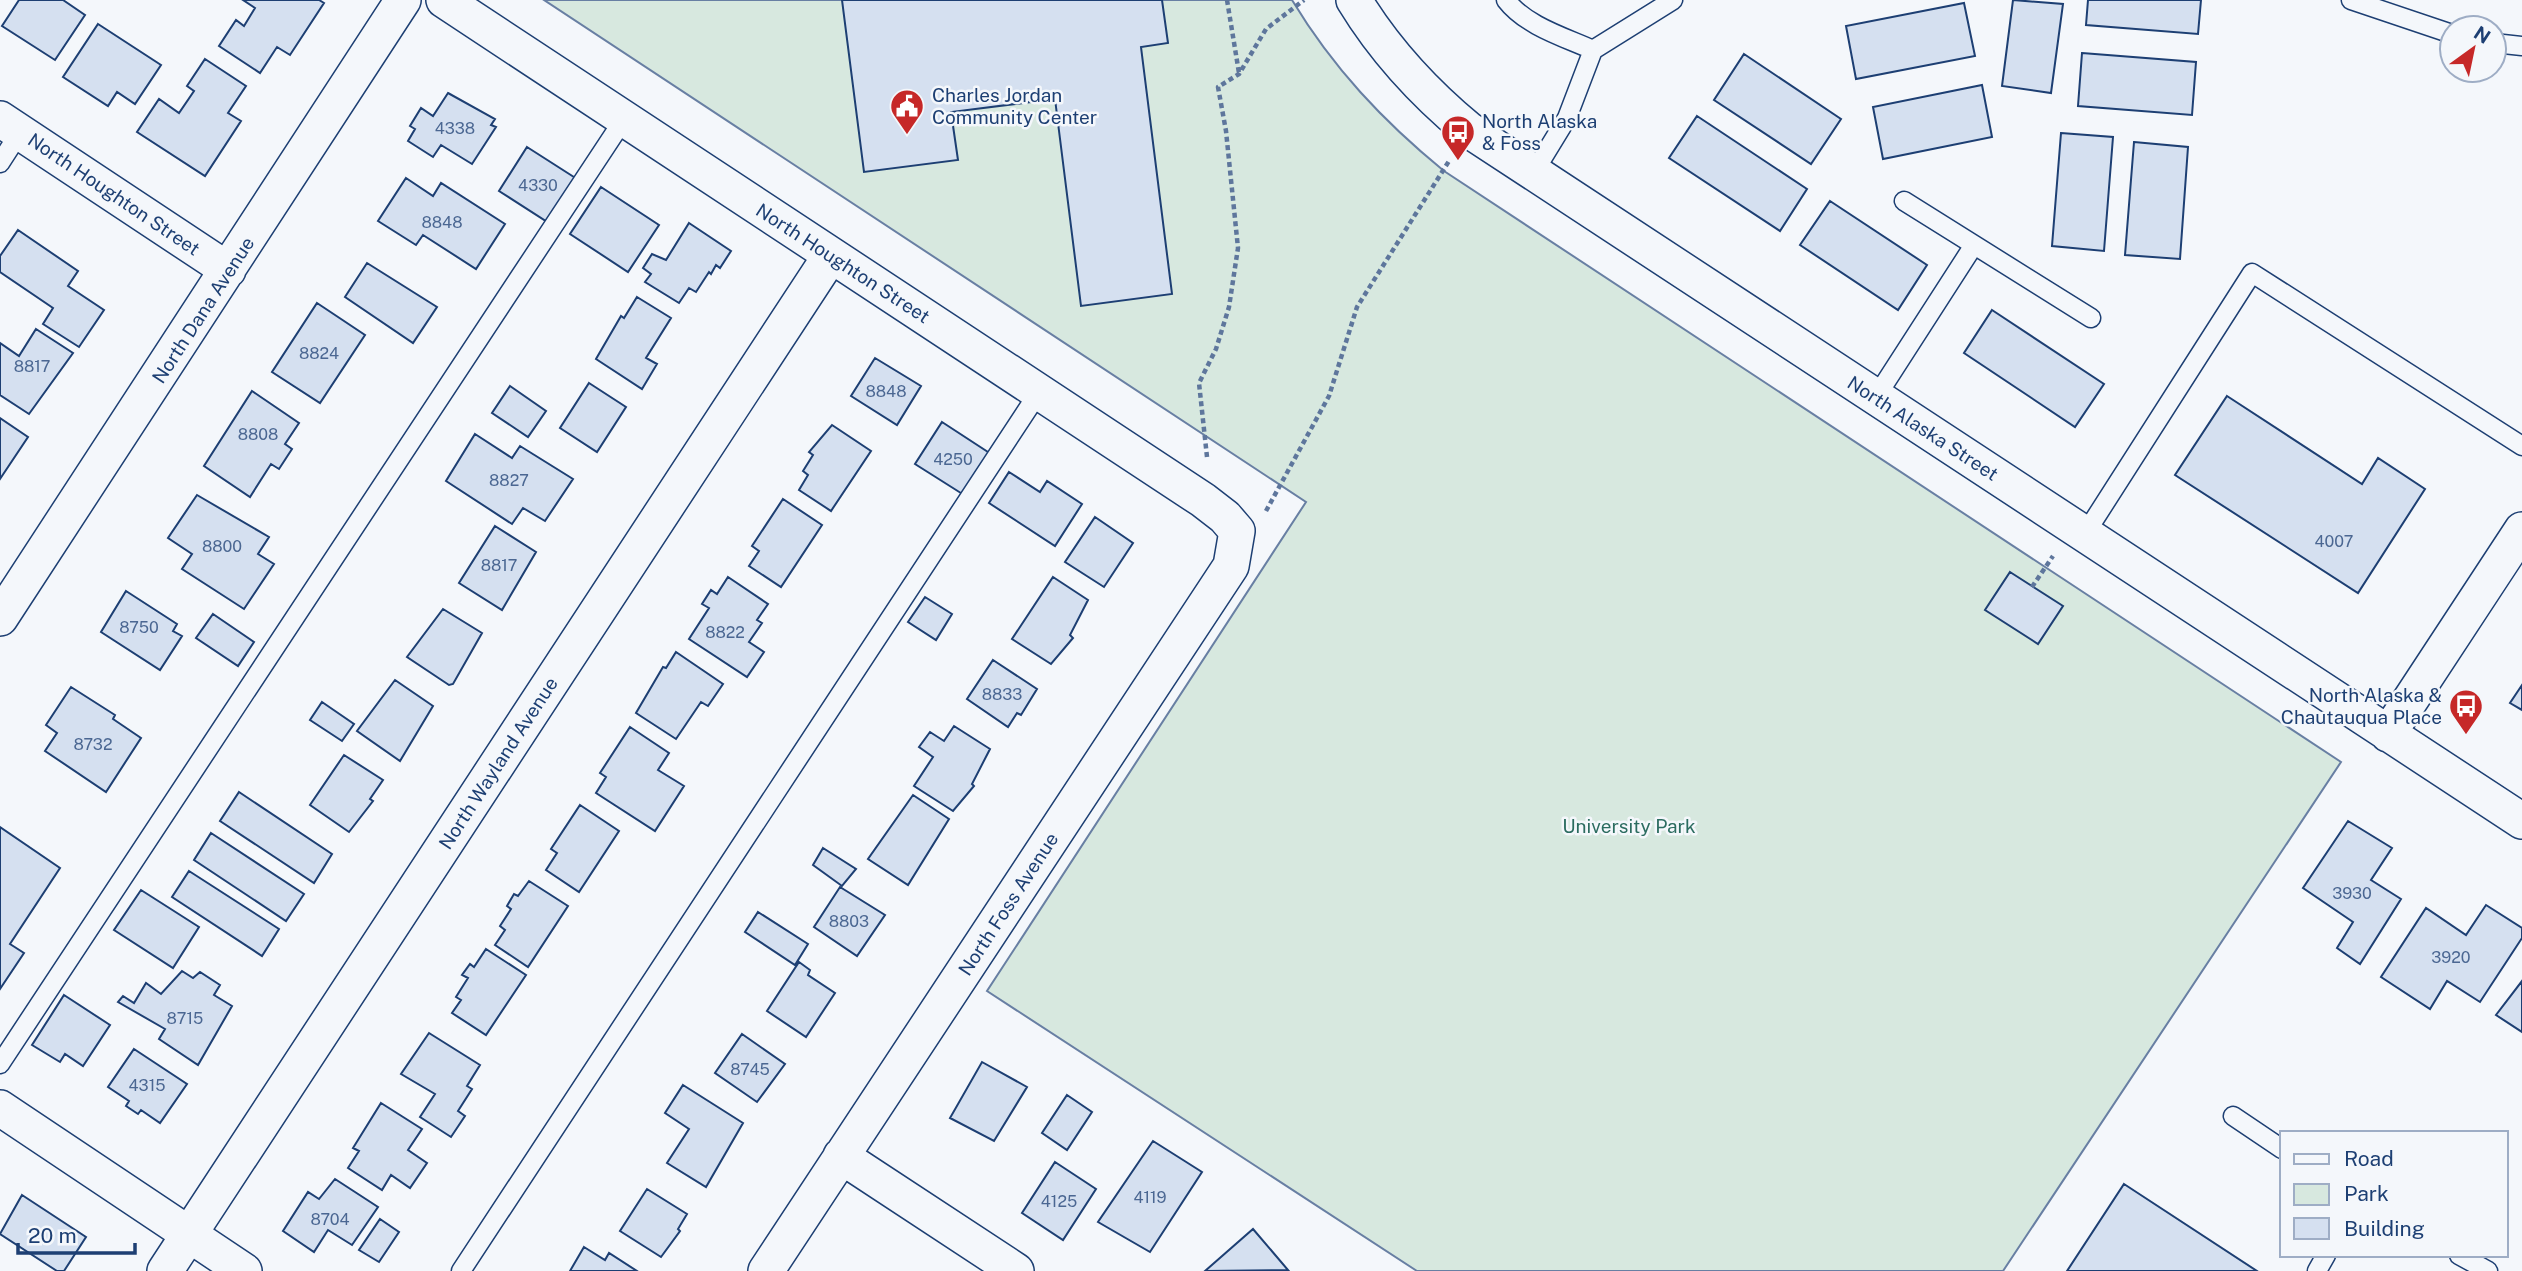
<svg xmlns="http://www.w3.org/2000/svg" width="2522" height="1271" viewBox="0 0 2522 1271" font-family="'Public Sans',sans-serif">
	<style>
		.green { fill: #d7e8df; stroke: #687fa3; stroke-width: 2 }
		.building { fill: #d5e0f0; stroke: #1d3f73; stroke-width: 2 }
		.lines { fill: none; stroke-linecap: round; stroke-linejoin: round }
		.lane-casing { stroke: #1d3f73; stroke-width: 21 }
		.street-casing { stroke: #1d3f73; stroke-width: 38 }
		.path { stroke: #5e769c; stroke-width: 4.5; stroke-dasharray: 5 3.5; stroke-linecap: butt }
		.lane { stroke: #f4f7fb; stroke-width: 18 }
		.street { stroke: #f4f7fb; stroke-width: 35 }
		.labels { text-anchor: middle; stroke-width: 5; stroke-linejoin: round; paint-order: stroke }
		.number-label { font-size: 16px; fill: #4b6792 }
		.poi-label { font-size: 19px; fill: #1d3f73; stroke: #f4f7fb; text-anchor: start }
		.street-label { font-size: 19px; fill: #1d3f73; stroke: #f4f7fb }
		.park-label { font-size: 19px; fill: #2c6c60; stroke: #f4f7fb }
	</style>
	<rect width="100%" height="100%" fill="#f4f7fb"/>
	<!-- green -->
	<path class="green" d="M544,0H1292C1333,68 1383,121 1444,171L2341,762L2003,1271H1417L987,991L1306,502Z"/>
	<!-- building -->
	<path class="building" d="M19,0H63L85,15L55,60L2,26Z
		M243,0H319L324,3L290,55L277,47L260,73L219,46L236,20L244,26L255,8Z
		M842,0H1162L1168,43L1141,47L1172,294L1081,306L1055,99L951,112L958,160L864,172Z
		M2013,0L2063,4L2051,93L2002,86Z
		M2088,0H2201L2198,34L2086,25Z
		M1964,3L1975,56L1856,79L1846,26Z
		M98,24L161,65L135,104L117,92L108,106L63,77Z
		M2082,53L2196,62L2192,115L2078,106Z
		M1744,54L1841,119L1811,164L1714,100Z
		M205,59L246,86L228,113L241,121L205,176L137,132L159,99L179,113L194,91L187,86Z
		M1982,85L1992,137L1883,159L1873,107Z
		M448,93L495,119L491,125L496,127L472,164L441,145L433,157L408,141L415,129L410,126L421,108L433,116Z
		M1697,116L1807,189L1780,231L1669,158Z
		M2061,133L2113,137L2104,251L2052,246Z
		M2134,142L2188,147L2180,259L2125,255Z
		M527,147L577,179L549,223L499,191Z
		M406,178L433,196L441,183L505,224L476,269L423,235L416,245L378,221Z
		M601,187L659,225L628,272L570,234Z
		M1830,201L1927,265L1898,310L1800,245Z
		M689,223L731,251L720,268L716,265L711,274L709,272L696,292L689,288L679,303L645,282L651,274L643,268L652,254L666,260Z
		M18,230L78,271L68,286L104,310L79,347L43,324L53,308L0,272V256Z
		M367,263L437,307L413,343L345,297Z
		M637,297L671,318L646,358L657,364L642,389L596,359L621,316L624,318Z
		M317,303L365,335L320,403L272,372Z
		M1992,310L2104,384L2075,427L1964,353Z
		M36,329L73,353L29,414L0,395V343L19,356Z
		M875,358L921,386L897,425L851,396Z
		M589,383L626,407L597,452L560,428Z
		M510,386L546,411L528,437L492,413Z
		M252,391L299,423L285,444L292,449L279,469L271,464L250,497L204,466Z
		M2227,396L2362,484L2378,458L2425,489L2358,593L2175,475Z
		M0,418L28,437L0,479Z
		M942,422L991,454L964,495L915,464Z
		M832,425L871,451L831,511L799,490L808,475L803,471L813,455L809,452Z
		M475,434L512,458L520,446L573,479L545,521L523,508L512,524L446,481Z
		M1009,472L1040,492L1047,481L1082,504L1055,546L989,503Z
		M197,495L269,537L258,554L274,564L244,609L182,569L192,554L168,538Z
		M783,499L822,525L781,587L749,566L759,551L752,546Z
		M1095,517L1133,543L1104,587L1065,562Z
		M495,526L536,552L502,610L459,583Z
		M2010,572L2063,606L2038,644L1985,610Z
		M728,577L768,604L757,620L762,623L749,642L764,652L747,677L689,639L709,608L702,604L711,590L717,594Z
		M1053,577L1088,600L1070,635L1073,638L1051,664L1012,639Z
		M126,591L177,624L173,631L182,636L160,670L101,632Z
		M925,597L952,614L936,640L908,622Z
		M443,609L482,633L453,684L449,685L407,657Z
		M213,614L254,642L238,666L196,638Z
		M676,652L723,684L708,706L701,702L676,739L636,713L663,667L666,668Z
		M993,660L1037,689L1021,715L1017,713L1008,727L967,699Z
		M395,680L433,706L400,761L357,731Z
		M2522,685V710L2510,703Z
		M71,687L115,715L113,719L141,738L106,792L45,751L57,733L46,725Z
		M322,702L354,724L342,741L310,720Z
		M954,726L990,749L972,784L974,786L953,811L914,786L933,757L919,747L930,732L944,741Z
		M630,727L669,753L658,770L684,786L655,831L596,793L606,777L600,773Z
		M344,755L383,780L370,799L373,801L349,832L310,805Z
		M239,792L332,854L314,883L220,821Z
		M913,795L949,819L908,885L868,859Z
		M580,805L619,831L579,892L546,870L557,853L551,849Z
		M2348,821L2392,848L2371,880L2401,899L2360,964L2337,948L2353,922L2303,888Z
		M0,827L60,868L10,944L24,953L0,989Z
		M211,833L304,894L286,921L194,860Z
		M823,848L856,869L842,886L813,865Z
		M189,871L279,929L262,956L172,897Z
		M529,881L568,906L528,967L495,945L505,930L500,926L511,909L507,906L514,894L518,896Z
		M840,887L885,915L857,956L814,927Z
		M141,890L199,927L173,968L114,930Z
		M2486,905L2522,928V938L2480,1002L2447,981L2430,1009L2381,977L2426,908L2466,935Z
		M758,912L808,944L795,965L745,932Z
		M486,949L526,975L486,1035L452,1013L461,1000L456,997L468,978L462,975L470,964L474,967Z
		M799,962L810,970L808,975L835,993L806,1037L767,1011Z
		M182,971L193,978L200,972L220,985L214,995L232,1006L198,1065L159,1039L165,1029L118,1002L123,996L134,1003L146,983L161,994Z
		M2522,981V1032L2496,1015Z
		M64,995L110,1025L83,1066L65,1054L60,1062L32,1045Z
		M429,1033L480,1065L467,1086L472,1089L458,1111L465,1116L451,1137L420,1117L435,1094L401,1074Z
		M742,1034L785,1064L757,1102L715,1073Z
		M134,1049L187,1084L160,1123L141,1110L138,1114L126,1106L129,1101L108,1087Z
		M982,1062L1027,1087L994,1141L950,1118Z
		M683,1085L743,1123L706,1187L667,1163L689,1129L665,1113Z
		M1067,1095L1092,1112L1067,1150L1042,1133Z
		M381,1103L422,1129L408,1150L427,1163L410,1188L391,1175L382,1190L348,1168L359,1151L353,1148Z
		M1153,1141L1202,1172L1150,1252L1098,1222Z
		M1055,1162L1096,1189L1063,1240L1022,1213Z
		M335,1179L378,1207L352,1245L328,1230L314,1252L283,1231L308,1192L319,1199Z
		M2124,1184L2257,1271H2067Z
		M647,1189L687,1214L678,1229L680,1231L661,1257L620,1231Z
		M22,1195L86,1237L64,1271H57L0,1234Z
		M380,1219L399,1232L379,1262L359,1250Z
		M1253,1229L1288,1270L1205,1271Z
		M584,1247L605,1260L609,1253L637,1271H570Z"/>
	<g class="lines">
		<!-- lane casing -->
		<g class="lane-casing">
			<path id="lane" d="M1506,0C1526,26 1564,37 1593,50
				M2351,0L2452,34
				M2494,43L2522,46
				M0,163L20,132
				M1534,172L1567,118L1593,50L1673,0
				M1904,201L2091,318
				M1876,397L1974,245
				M2085,534L2252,273L2522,446
				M0,1064L624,119
				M2233,1116L2282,1149
				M2459,1255L2488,1271
				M461,1271L1039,392
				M2317,1271L2326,1255"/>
		</g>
		<!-- street casing -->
		<g class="street-casing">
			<path id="street" d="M444,0L1203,500L1225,517L1237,531L1231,566L766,1271
				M1354,0C1385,51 1423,92 1469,130L2522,821
				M0,119L228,270
				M0,618L403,0
				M2388,734L2522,530
				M0,1108L244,1271
				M841,1156L1016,1271
				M165,1271L831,255"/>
		</g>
		<!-- path -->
		<path class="path" d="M1227,0L1239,73
			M1207,457L1199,383L1216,349L1229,307L1238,248L1226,131L1218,87L1239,74L1266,29L1304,0
			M1266,511L1329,396L1357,307L1449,161
			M2032,587L2053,556"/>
		<!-- lane -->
		<use href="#lane" class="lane"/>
		<!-- street -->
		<use href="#street" class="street"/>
	</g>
	<!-- icons -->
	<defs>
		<g id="civic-pin" transform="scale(1.75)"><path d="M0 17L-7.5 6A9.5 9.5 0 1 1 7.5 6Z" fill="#c62828" stroke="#f4f7fb"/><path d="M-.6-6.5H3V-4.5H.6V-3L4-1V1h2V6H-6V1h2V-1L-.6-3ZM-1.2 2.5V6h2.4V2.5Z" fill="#fff"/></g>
		<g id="bus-pin" transform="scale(1.75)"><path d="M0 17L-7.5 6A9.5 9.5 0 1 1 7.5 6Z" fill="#c62828" stroke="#f4f7fb"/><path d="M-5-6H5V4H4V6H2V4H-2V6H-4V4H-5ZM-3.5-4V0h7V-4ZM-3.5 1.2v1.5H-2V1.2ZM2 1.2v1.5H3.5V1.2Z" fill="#fff"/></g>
	</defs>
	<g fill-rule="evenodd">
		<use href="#civic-pin" x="907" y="106"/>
		<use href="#bus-pin" x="1458" y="132"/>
		<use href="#bus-pin" x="2466" y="706"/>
	</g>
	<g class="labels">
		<!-- number labels -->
		<g class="number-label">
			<text x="455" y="134">4338</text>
			<text x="538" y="191">4330</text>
			<text x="442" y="228">8848</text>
			<text x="319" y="359">8824</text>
			<text x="32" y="372">8817</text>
			<text x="886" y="397">8848</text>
			<text x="258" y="440">8808</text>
			<text x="953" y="465">4250</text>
			<text x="509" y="486">8827</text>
			<text x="2334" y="547">4007</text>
			<text x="222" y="552">8800</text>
			<text x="499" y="571">8817</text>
			<text x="139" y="633">8750</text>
			<text x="725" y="638">8822</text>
			<text x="1002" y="700">8833</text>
			<text x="93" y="750">8732</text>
			<text x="2352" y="899">3930</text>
			<text x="849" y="927">8803</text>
			<text x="2451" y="963">3920</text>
			<text x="185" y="1024">8715</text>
			<text x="750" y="1075">8745</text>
			<text x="147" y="1091">4315</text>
			<text x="1150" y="1203">4119</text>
			<text x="1059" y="1207">4125</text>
			<text x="330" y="1225">8704</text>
		</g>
		<!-- poi labels -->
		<g class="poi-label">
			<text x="932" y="102">Charles Jordan<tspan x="932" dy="22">Community Center</tspan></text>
			<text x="1482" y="128">North Alaska<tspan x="1482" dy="22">&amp; Foss</tspan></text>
			<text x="2442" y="702" text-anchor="end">North Alaska &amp;<tspan x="2442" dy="22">Chautauqua Place</tspan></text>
		</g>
		<!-- street labels -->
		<g class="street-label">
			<text transform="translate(114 194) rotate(34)" y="7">North Houghton Street</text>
			<text transform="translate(843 263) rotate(33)" y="7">North Houghton Street</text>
			<text transform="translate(203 310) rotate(-57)" y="7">North Dana Avenue</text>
			<text transform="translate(1923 428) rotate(33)" y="7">North Alaska Street</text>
			<text transform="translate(498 763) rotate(-57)" y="7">North Wayland Avenue</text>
			<text transform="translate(1008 904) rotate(-57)" y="7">North Foss Avenue</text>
		</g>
		<!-- park labels -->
		<g class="park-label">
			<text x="1629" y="833">University Park</text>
		</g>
	</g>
	<!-- legend -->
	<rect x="2280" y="1131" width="228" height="126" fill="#f4f7fb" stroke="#9eadc5" stroke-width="2"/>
	<rect x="2294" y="1154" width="35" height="10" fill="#f4f7fb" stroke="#9eadc5" stroke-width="2"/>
	<text x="2344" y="1166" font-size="21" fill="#1d3f73">Road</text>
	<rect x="2294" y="1184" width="35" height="21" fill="#d7e8df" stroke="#9eadc5" stroke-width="2"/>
	<text x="2344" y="1201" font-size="21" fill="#1d3f73">Park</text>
	<rect x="2294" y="1218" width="35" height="21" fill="#d5e0f0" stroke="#9eadc5" stroke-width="2"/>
	<text x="2344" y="1236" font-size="21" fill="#1d3f73">Building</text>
	<!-- north arrow -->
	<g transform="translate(2473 49) rotate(33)"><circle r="33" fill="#f4f7fb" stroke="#9eadc5" stroke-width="2"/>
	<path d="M0-5L12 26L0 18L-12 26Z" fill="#c62828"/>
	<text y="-10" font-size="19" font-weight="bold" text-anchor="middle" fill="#1d3f73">N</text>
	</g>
	<!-- scale -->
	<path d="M18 1243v10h117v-10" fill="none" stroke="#1d3f73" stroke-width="3.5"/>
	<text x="28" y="1243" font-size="21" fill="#1d3f73" stroke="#f4f7fb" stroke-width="5" paint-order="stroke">20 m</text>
</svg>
